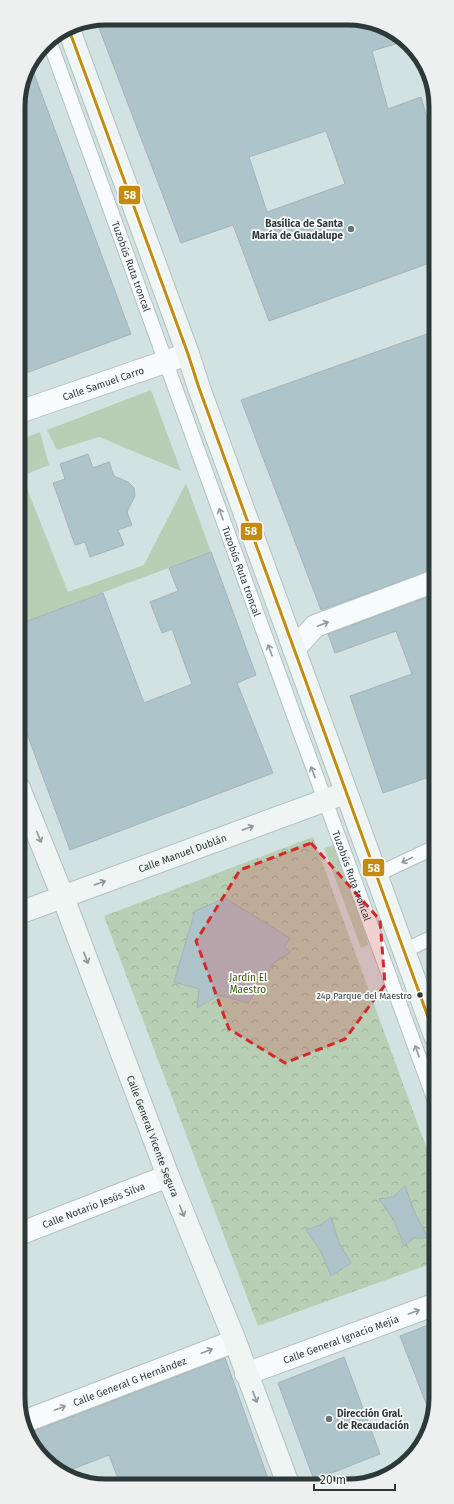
<svg xmlns="http://www.w3.org/2000/svg" width="454" height="1504" viewBox="0 0 454 1504" font-family="'Fira Sans',sans-serif">
	<style>
		.green { fill: #b8cfb5 }
		.park { fill: url(#park-crowns) }
		.building { fill: #adc4ca; stroke: #a7b3b5; fill-rule: evenodd }
		.lines { fill: none; stroke-linecap: round; stroke-linejoin: round }
		.lane-casing { stroke: #b2c0c0; stroke-width: 16 }
		.street-casing { stroke: #b2c0c0; stroke-width: 24 }
		.secondary-casing { stroke: #b2c0c0; stroke-width: 24 }
		.lane { stroke: #f8fbfb; stroke-width: 14 }
		.street { stroke: #f8fbfb; stroke-width: 22 }
		.secondary { stroke: #eef5f3; stroke-width: 22 }
		.bus-1-casing { stroke: #fff; stroke-width: 6 }
		.bus-1 { stroke: #c48b0e; stroke-width: 3 }
		.oneway { stroke: #929a9a }
		.oneway2 { stroke: #8e9796 }
		.marked { fill: #d62828; fill-opacity: 0.2; stroke: #d62828; stroke-width: 3; stroke-dasharray: 8 5; stroke-linejoin: round }
		.poi-dot { fill: #677474; stroke: #fff; stroke-width: 1.5 }
		.bus-dot { fill: #2d3939; stroke: #fff; stroke-width: 1.5 }
		.labels { text-anchor: middle; stroke-width: 3.5; stroke-linejoin: round; paint-order: stroke }
		.bus-label { font-size: 9px; fill: #2d3939; stroke: #fff; text-anchor: end }
		.poi-label { font-size: 10px; font-weight: bold; fill: #2d3939; stroke: #fff; text-anchor: end }
		.street-label { font-size: 10px; fill: #2d3939; stroke: #fff }
		.park-label { font-size: 10px; fill: #2e5b00; stroke: #fff }
		.rim { fill: none; stroke: #2d3939; stroke-width: 5 }
		.line-badge { stroke: #fff; stroke-width: 1.5 }
		.badge-label { font-size: 11px; text-anchor: middle; font-weight: bold; fill: #fff }
	</style>
	<defs>
		<pattern id="park-crowns" width="20" height="18" patternUnits="userSpaceOnUse"><rect width="20" height="18" fill="#b8cfb5"/><path d="M2 6a3 3 0 1 1 6 0M12 15a3 3 0 1 1 6 0" fill="none" stroke="#9eb29c"/></pattern>
	</defs>
	<rect width="100%" height="100%" fill="#d2e2e2"/>
	<!-- green -->
	<path class="green" d="M151,390L181,471L99,437L57,450L47,430Z
		M40,432L49,465L22,476L68,592L144,565L186,483L211,552L19,624V440Z
		M336,844L359,908L368,945L361,948L324,848Z"/>
	<!-- park -->
	<path class="park" d="M313,837L436,1174V1262L258,1326L104,916Z"/>
	<!-- building -->
	<path class="building" d="M106,18L366,20L405,41L372,51L388,109L421,97L434,143L435,261L269,321L233,225L181,243L96,20ZM326,131L345,184L267,212L249,157Z
		M30,63L131,334L18,376V100L27,67Z
		M435,331V569L321,610L241,400Z
		M88,454L93,468L109,462L114,476L128,482L134,488L135,496L127,512L132,525L118,530L124,545L90,557L85,542L75,545L53,483L65,479L60,464Z
		M211,552L256,675L237,683L273,773L70,850L19,712V624L103,593L144,703L192,684L172,629L162,633L150,602L178,591L169,568Z
		M435,594V775L383,793L350,696L412,674L396,631L335,653L328,634Z
		M225,898L290,938L284,947L291,952L275,962L248,1003L219,995L197,1008L199,989L174,982L195,911Z
		M405,1186L414,1211L428,1238H414L404,1246L394,1220L379,1199L393,1197Z
		M331,1217L339,1243L351,1263L331,1276L321,1252L306,1230L320,1225Z
		M436,1322V1404L431,1416L400,1336Z
		M344,1357L380,1454L314,1480L278,1383Z
		M225,1358L270,1484H120L109,1455L65,1472L44,1460L29,1433Z"/>
	<g class="lines">
		<!-- lane casing -->
		<g class="lane-casing">
			<g id="lane">
				<path id="s1" d="M49,40C179,394 304,748 435,1101"/>
				<path d="M376,875L433,848L435,852"/>
				<path d="M404,951L435,936"/>
			</g>
		</g>
		<!-- street casing -->
		<g class="street-casing">
			<g id="street">
				<path id="s2" d="M19,412L188,354"/>
				<path d="M294,649L315,626L435,581"/>
				<path id="s3" d="M19,1234L168,1176"/>
				<path id="s4" d="M246,1374L436,1304"/>
				<path id="s5" d="M23,1422L235,1341"/>
			</g>
		</g>
		<!-- secondary casing -->
		<g class="secondary-casing">
			<g id="secondary">
				<path d="M68,27L188,354L199,388L435,1036"/>
				<path id="s6" d="M19,788L63,897L168,1176L235,1341L288,1484"/>
				<path id="s7" d="M19,913L345,793"/>
			</g>
		</g>
		<!-- lane -->
		<use href="#lane" class="lane"/>
		<!-- street -->
		<use href="#street" class="street"/>
		<!-- secondary -->
		<use href="#secondary" class="secondary"/>
		<!-- bus-1 casing -->
		<g class="bus-1-casing">
			<path id="bus-1" d="M68,27L188,354L199,388L435,1036"/>
		</g>
		<!-- bus-1 -->
		<use href="#bus-1" class="bus-1"/>
	</g>
	<!-- one-way arrows -->
	<defs><path id="oneway-shaft" d="M-6 0H5M1.5-3L5.5 0L1.5 3" fill="none" stroke-width="1.6" stroke-linecap="round" stroke-linejoin="round"/></defs>
	<g class="oneway">
		<use href="#oneway-shaft" transform="translate(221 514) rotate(-110)"/>
		<use href="#oneway-shaft" transform="translate(323 624) rotate(-21)"/>
		<use href="#oneway-shaft" transform="translate(270 650) rotate(-110)"/>
		<use href="#oneway-shaft" transform="translate(313 772) rotate(-110)"/>
		<use href="#oneway-shaft" transform="translate(407 860) rotate(154)"/>
		<use href="#oneway-shaft" transform="translate(417 1051) rotate(-110)"/>
		<use href="#oneway-shaft" transform="translate(414 1312) rotate(-20)"/>
		<use href="#oneway-shaft" transform="translate(207 1351) rotate(-21)"/>
		<use href="#oneway-shaft" transform="translate(60 1408) rotate(-21)"/>
	</g>
	<g class="oneway2">
		<use href="#oneway-shaft" transform="translate(248 828) rotate(-20)"/>
		<use href="#oneway-shaft" transform="translate(39 837) rotate(68)"/>
		<use href="#oneway-shaft" transform="translate(100 883) rotate(-20)"/>
		<use href="#oneway-shaft" transform="translate(86 958) rotate(69)"/>
		<use href="#oneway-shaft" transform="translate(182 1211) rotate(68)"/>
		<use href="#oneway-shaft" transform="translate(255 1397) rotate(69)"/>
	</g>
	<!-- marked area -->
	<path class="marked" d="M311,843L380,920L385,985L345,1039L285,1063L229,1029L196,941L240,870Z"/>
	<!-- markers -->
	<g class="poi-dot">
		<circle cx="351" cy="229" r="4"/>
		<circle cx="329" cy="1419" r="4"/>
	</g>
	<circle class="bus-dot" cx="420" cy="995" r="3.5"/>
	<g class="labels">
		<!-- bus labels -->
		<g class="bus-label">
			<text x="412" y="999">24p Parque del Maestro</text>
		</g>
		<!-- poi labels -->
		<g class="poi-label">
			<text x="343" y="227">Basílica de Santa<tspan x="343" dy="12">María de Guadalupe</tspan></text>
			<text x="337" y="1417" text-anchor="start">Dirección Gral.<tspan x="337" dy="12">de Recaudación</tspan></text>
		</g>
		<!-- street labels -->
		<g class="street-label">
			<text dy="4" stroke="none"><textPath href="#s1" startOffset="241">Tuzobús Ruta troncal</textPath></text>
			<text dy="4" stroke="none"><textPath href="#s2" startOffset="89">Calle Samuel Carro</textPath></text>
			<text dy="4" stroke="none"><textPath href="#s1" startOffset="565">Tuzobús Ruta troncal</textPath></text>
			<text dy="4" stroke="none"><textPath href="#s7" startOffset="174">Calle Manuel Dublán</textPath></text>
			<text dy="4" stroke="none"><textPath href="#s1" startOffset="889">Tuzobús Ruta troncal</textPath></text>
			<text dy="4" stroke="none"><textPath href="#s6" startOffset="373">Calle General Vicente Segura</textPath></text>
			<text dy="4" stroke="none"><textPath href="#s3" startOffset="80">Calle Notario Jesús Silva</textPath></text>
			<text dy="4" stroke="none"><textPath href="#s4" startOffset="101">Calle General Ignacio Mejía</textPath></text>
			<text dy="4" stroke="none"><textPath href="#s5" startOffset="114">Calle General G Hernández</textPath></text>
		</g>
		<!-- park labels -->
		<g class="park-label">
			<text x="248" y="981">Jardín El<tspan x="248" dy="12">Maestro</tspan></text>
		</g>
	</g>
	<!-- crop -->
	<path d="M0 0H454V1504H0ZM106 25H348A81 81 0 0 1 429 106V1398A81 81 0 0 1 348 1479H106A81 81 0 0 1 25 1398V106A81 81 0 0 1 106 25Z" fill="#eeefef" fill-rule="evenodd"/>
	<path class="rim" d="M106 25H348A81 81 0 0 1 429 106V1398A81 81 0 0 1 348 1479H106A81 81 0 0 1 25 1398V106A81 81 0 0 1 106 25Z"/>
	<g class="line-badge">
		<rect x="118" y="185" width="23" height="20" rx="4" fill="#c48b0e"/>
		<rect x="240" y="522" width="23" height="19" rx="4" fill="#c48b0e"/>
		<rect x="362" y="858" width="23" height="19" rx="4" fill="#c48b0e"/>
	</g>
	<g class="badge-label">
		<text x="130" y="199">58</text>
		<text x="251" y="535">58</text>
		<text x="374" y="872">58</text>
	</g>
	<!-- scale -->
	<path d="M314 1484v6h81v-6" fill="none" stroke="#2d3939" stroke-width="2"/>
	<text x="320" y="1484" font-size="12" fill="#2d3939" stroke="#ffffff" stroke-width="3" paint-order="stroke">20 m</text>
</svg>
